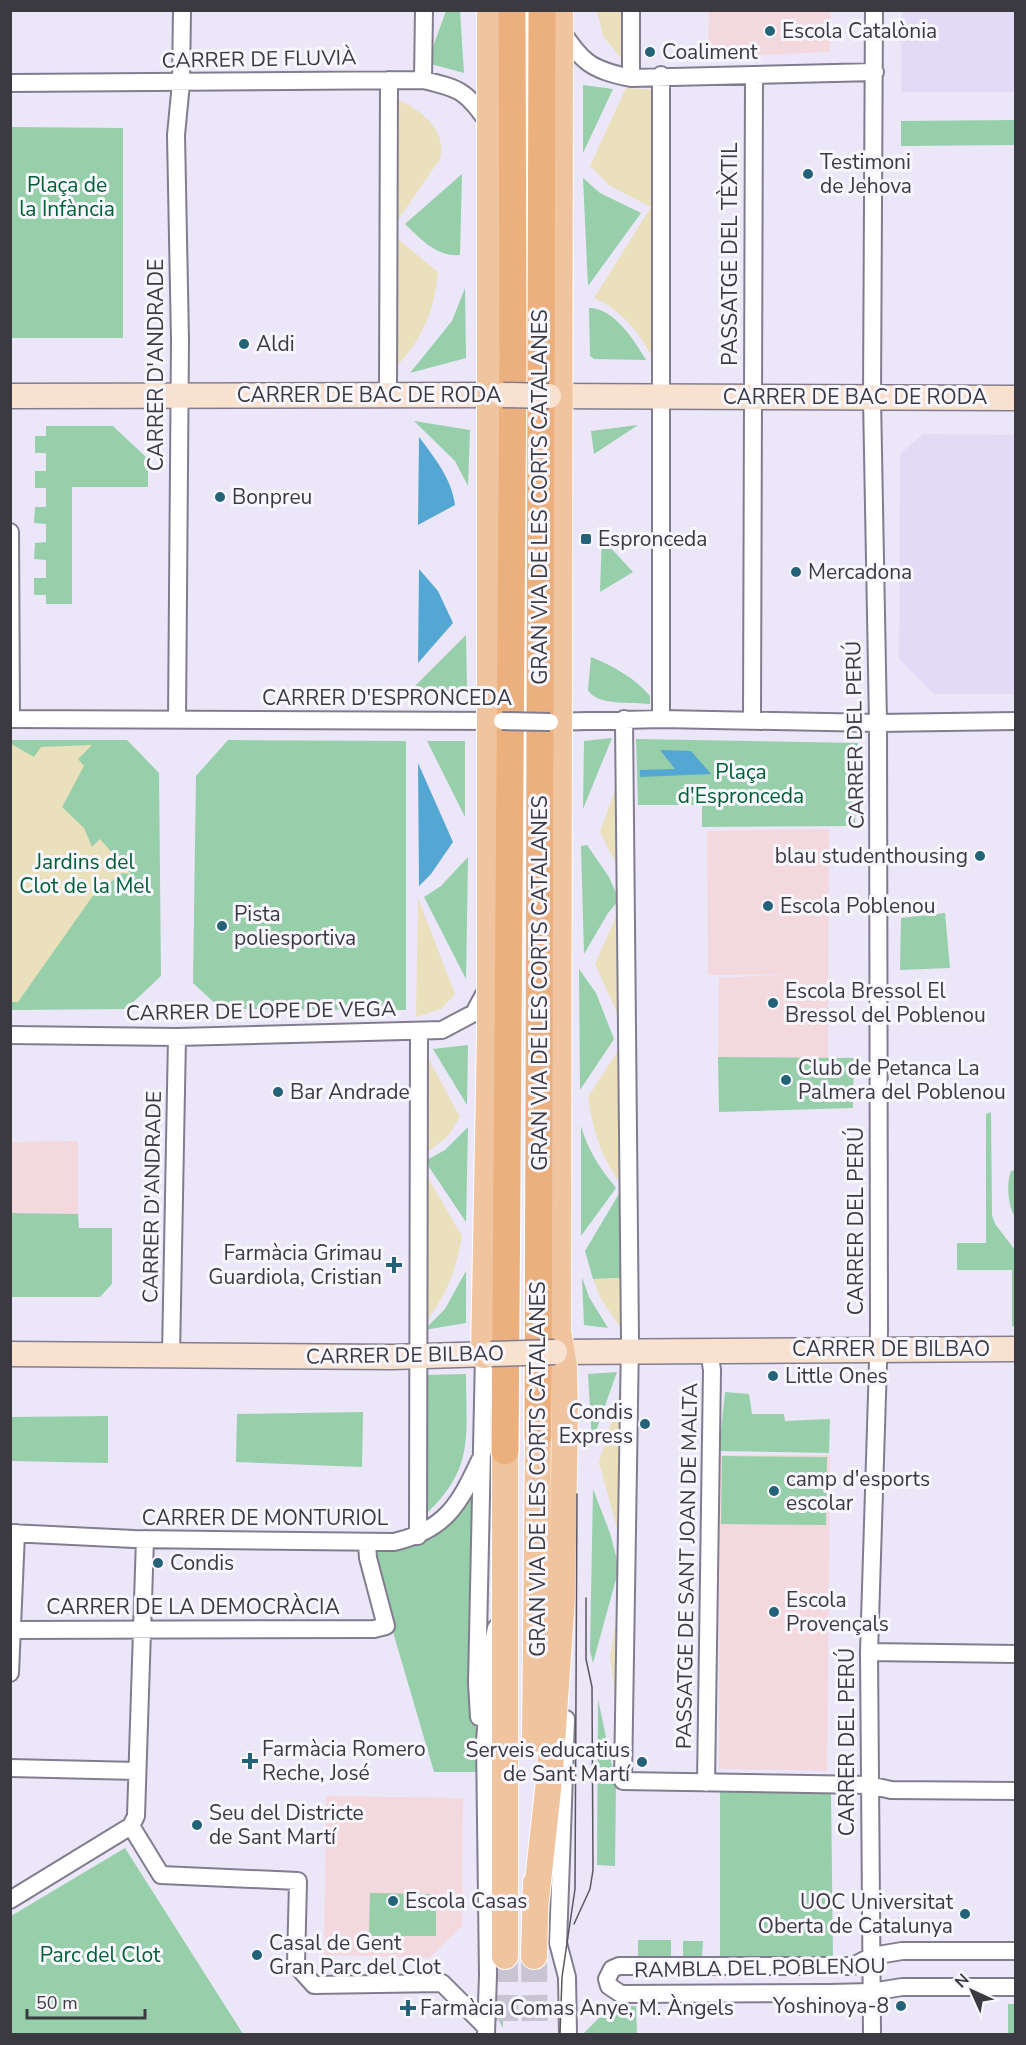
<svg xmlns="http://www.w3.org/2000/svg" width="1026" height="2045" viewBox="0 0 1026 2045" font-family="'Nunito Sans',sans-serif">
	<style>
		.built { fill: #e3dbf5 }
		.education { fill: #f3d8dd }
		.green { fill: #96cfaa }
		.sand { fill: #eae0bb }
		.water { fill: #53a7d2 }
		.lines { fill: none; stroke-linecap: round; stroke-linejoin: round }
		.primary-tunnel { stroke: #c9c4d4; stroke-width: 26; stroke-dasharray: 26 13; stroke-linecap: butt }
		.minor-casing { stroke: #827d8e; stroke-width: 20 }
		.secondary-casing { stroke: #827d8e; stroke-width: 27 }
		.primary-casing { stroke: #fff; stroke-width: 28 }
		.trunk-casing { stroke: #fff; stroke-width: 30 }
		.minor { stroke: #fff; stroke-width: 16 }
		.secondary { stroke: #f8e2cf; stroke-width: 24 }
		.primary { stroke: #f0c49e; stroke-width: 26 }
		.trunk { stroke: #ebb07e; stroke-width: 27 }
		.tram { stroke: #595760; stroke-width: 1.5 }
		.minor-bridge-casing { stroke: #827d8e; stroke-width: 20; stroke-linecap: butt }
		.secondary-bridge-casing { stroke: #827d8e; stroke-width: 27; stroke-linecap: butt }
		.minor-bridge { stroke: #fff; stroke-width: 16 }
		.secondary-bridge { stroke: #f8e2cf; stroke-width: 24 }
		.poi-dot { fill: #246278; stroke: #f8f6fd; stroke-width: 2 }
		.labels { text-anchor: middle; stroke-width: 6; stroke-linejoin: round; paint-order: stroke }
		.poi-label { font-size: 21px; fill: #3c3a41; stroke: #f8f6fd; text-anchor: start }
		.street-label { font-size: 21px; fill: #3c3a41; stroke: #f8f6fd }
		.park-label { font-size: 21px; fill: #006035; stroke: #f8f6fd }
	</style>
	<rect width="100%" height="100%" fill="#ece6f9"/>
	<!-- built -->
	<path class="built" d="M902,11H1015V92H901Z
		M923,434L1015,435V694H934L899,659L900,454Z"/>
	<!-- education -->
	<path class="education" d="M709,11H831L830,52L708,57Z
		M829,829L828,1058L718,1057L719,978L798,974L708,975L707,831Z
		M78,1141V1214L11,1213V1142Z
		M720,1455H830L827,1771L719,1769Z
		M326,1796L463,1798L462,1926L429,1958L324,1955Z"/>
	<!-- green -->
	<path class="green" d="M446,11H460L464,73L427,63Z
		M583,85L613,89L583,153Z
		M1015,120V145L901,146V121Z
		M11,127L123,128V338H11Z
		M462,174L460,255C436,257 421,239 405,224Z
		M583,178L600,193L641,213L588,286Z
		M465,288L466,358L410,373L452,321Z
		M589,308C614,308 634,340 646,360L594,359L590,356Z
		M414,421L470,430L468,486L455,461Z
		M638,425L594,454L591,431Z
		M46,426H113L148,459V487H72V604H46V595H34V578H46V560L34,559L35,543L46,542V524L34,523L35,507H46V488H35V471H46V453H35V436H46Z
		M602,532L608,545L633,572L600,592Z
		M466,635L467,689L405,696Z
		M591,657C613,666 635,678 650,696V704C634,702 596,706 588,690Z
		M612,738L583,809L584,741Z
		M636,739L858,743L855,826L702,827V805H638Z
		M11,740H127L159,773L161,976L126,1009L11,1010Z
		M228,740L406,741V1010L221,1009L193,983L196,776Z
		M427,741H465V817Z
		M587,845L609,877L619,900L608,913L584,954L581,846Z
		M468,857L466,979L424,897L441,886Z
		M945,913L950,968L900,970L901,918Z
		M579,969L596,993L614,1039L580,1090Z
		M468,1045L467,1105L433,1049Z
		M718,1057L854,1058L853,1108L719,1112Z
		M991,1112L992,1215L995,1224L1015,1250V1327L1012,1326V1270H957V1243H986V1114Z
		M581,1126C588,1151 600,1168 616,1188L581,1236Z
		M468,1127L466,1222L425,1161L445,1150Z
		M1015,1170H1016L1015,1217C1008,1206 1006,1184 1011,1171Z
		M620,1192L621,1278L593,1279L585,1251Z
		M11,1213L78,1214L79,1228H112V1284L100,1297H11Z
		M466,1271V1323L424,1330L445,1309Z
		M582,1277L589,1297L608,1328L584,1325Z
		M617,1372L592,1442L588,1374Z
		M466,1374C466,1439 475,1469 423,1517L424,1375Z
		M725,1392L749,1394L752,1414H784L785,1421L830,1419L829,1453L719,1451Z
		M363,1412L362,1467L236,1462L237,1414Z
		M108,1416V1463L11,1461V1417Z
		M722,1456L827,1457L826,1525L721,1524Z
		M473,1487V1702L482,1772H434L376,1574L375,1548L401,1545Z
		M593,1489L610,1533L619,1568L593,1663L590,1651Z
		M598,1699L616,1785L615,1866L597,1865Z
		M720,1791L831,1792L833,1959L720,1957Z
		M125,1848L243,2034H11V1916Z
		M370,1893L436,1894V1936H369Z
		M638,1940H671V1956H638Z
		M683,1941H703L702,1957H683Z
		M495,2000L503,2001V2028L495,2013Z
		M1008,2004H1015V2034H1008Z
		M636,2006L637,2034H583L610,2007Z"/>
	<!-- sand -->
	<path class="sand" d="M597,11H624V62L603,36Z
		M626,88L657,90L658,368C643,338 626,312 594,298L651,207L610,186L590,166Z
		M395,98C419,109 448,129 440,159L393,227Z
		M393,235L438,272C434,311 423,338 396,367Z
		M11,744L34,757L41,747L92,745L78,759L84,766L62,807L84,828L92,847L100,839L131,874L122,873L92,897L18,1002H10Z
		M617,785L622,891L616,864L600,832Z
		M418,898L455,994L441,1009L416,1017Z
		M620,908L621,1037L616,1010L595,964Z
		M623,1043L622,1185C601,1158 593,1131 588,1097Z
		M423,1049L460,1117L448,1136L425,1154Z
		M424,1171L462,1236C456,1271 446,1297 423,1325Z
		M621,1278L620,1327L601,1299L593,1279Z
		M621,1376L620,1540L599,1462L618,1400Z
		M622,1586L621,1744L610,1656Z"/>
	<!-- water -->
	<path class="water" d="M419,437C434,457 452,479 455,505L418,525Z
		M419,569L438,591L453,623L418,663Z
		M660,750L691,751L711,774L640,777V770L675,769Z
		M418,763L453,842L431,874L419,886Z"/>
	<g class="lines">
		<!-- primary-tunnel -->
		<path class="primary-tunnel" d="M505,1956V2034
			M534,1956L535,2034"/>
		<!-- minor casing -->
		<g class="minor-casing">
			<path id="minor" d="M560,29C584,63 589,69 631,78L875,72
				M631,78V10
				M423,80L424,10
				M10,83L423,80C463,89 466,92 490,125
				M388,395L389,80
				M10,532L11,719
				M10,719L498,721
				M624,719L630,1340L623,1781L869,1785L891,1790L1016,1791
				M661,719V75
				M177,720L180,340L176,135L181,83L182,10
				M752,720L754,77
				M550,722L661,719L878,723L1016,721
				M10,1035L177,1037L442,1030L474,1013L488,987
				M171,1356L177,1037
				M10,1533L134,1539L394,1542C445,1530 459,1505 480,1460
				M418,1536L419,1031
				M13,1630L374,1629L386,1626L368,1558L367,1544
				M869,1652L1016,1654
				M10,1673L16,1533
				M479,1717L477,1683L484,1355
				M566,1719L558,1943L567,1977L568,2034
				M10,1768L137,1771
				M706,1783L712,1370L709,1350
				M131,1826L161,1875L298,1881L296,1965L314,1985L442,1983L486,2027
				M131,1826L136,1816L145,1539
				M10,1900L131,1826
				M1016,1951H902L872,1956L853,1966H619L612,1969L607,1979L609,1986L621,1994L830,1993L871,1992L902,1987H1016
				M486,2033L488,1975L485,1741L493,1642L496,1628
				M872,2034L869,1652L879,1331L878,723L872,398L874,10"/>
		</g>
		<!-- secondary casing -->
		<g class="secondary-casing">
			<path id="secondary" d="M10,396L503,395
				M549,396L1016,398
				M555,1352L1016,1349
				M10,1354L392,1357L491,1354"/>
		</g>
		<!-- primary casing -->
		<g class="primary-casing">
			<path id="primary" d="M484,1355L490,1032V10
				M505,1451V1956
				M535,1739L538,1436
				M536,1900L550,1771L562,1599L565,1415L564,1367L558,1331L560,10
				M534,1956L536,1883"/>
		</g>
		<!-- trunk casing -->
		<g class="trunk-casing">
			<path id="trunk" d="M538,1436L542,10
				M505,1451L513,357L512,10"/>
		</g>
		<!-- minor -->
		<use href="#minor" class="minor"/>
		<!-- secondary -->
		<use href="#secondary" class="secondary"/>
		<!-- primary -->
		<use href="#primary" class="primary"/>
		<!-- trunk -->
		<use href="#trunk" class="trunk"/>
		<!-- tram -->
		<path class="tram" d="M574,1924L590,1889L593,1870L592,1687L586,1659V1598
			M560,2034L562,1977L575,1889L577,1494"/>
		<!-- minor-bridge casing -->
		<g class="minor-bridge-casing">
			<path id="minor-bridge" d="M502,721L550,722"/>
		</g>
		<!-- secondary-bridge casing -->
		<g class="secondary-bridge-casing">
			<path id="secondary-bridge" d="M503,395L549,396
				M491,1354L555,1352"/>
		</g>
		<!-- minor-bridge -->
		<use href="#minor-bridge" class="minor-bridge"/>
		<!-- secondary-bridge -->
		<use href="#secondary-bridge" class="secondary-bridge"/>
	</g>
	<!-- markers -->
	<g class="poi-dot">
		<circle cx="770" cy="31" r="6"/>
		<circle cx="650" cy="52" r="6"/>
		<circle cx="808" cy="174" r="6"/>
		<circle cx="244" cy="344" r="6"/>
		<circle cx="220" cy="497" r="6"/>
		<rect x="580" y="533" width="12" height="12" rx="3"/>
		<circle cx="796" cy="572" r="6"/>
		<circle cx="980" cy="856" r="6"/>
		<circle cx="768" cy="906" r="6"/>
		<circle cx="222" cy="926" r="6"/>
		<circle cx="773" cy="1003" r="6"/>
		<circle cx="786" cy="1080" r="6"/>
		<circle cx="278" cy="1092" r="6"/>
		<path d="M391 1256h6v6h6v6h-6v6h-6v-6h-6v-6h6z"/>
		<circle cx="773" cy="1376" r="6"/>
		<circle cx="645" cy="1424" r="6"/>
		<circle cx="774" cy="1491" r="6"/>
		<circle cx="158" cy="1563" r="6"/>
		<circle cx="774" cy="1612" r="6"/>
		<path d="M247 1752h6v6h6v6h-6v6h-6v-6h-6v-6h6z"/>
		<circle cx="642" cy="1762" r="6"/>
		<circle cx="197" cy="1825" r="6"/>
		<circle cx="393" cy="1901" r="6"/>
		<circle cx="965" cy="1914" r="6"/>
		<circle cx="257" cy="1955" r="6"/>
		<circle cx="901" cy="2006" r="6"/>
		<path d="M405 1999h6v6h6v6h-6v6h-6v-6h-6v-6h6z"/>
	</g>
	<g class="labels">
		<!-- poi labels -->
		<g class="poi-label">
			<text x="782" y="38">Escola Catalònia</text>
			<text x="662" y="59">Coaliment</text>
			<text x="820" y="169">Testimoni<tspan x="820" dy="24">de Jehova</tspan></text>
			<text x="256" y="351">Aldi</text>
			<text x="232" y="504">Bonpreu</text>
			<text x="598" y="546">Espronceda</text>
			<text x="808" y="579">Mercadona</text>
			<text x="968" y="863" text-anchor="end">blau studenthousing</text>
			<text x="780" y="913">Escola Poblenou</text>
			<text x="234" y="921">Pista<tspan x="234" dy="24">poliesportiva</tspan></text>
			<text x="785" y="998">Escola Bressol El<tspan x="785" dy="24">Bressol del Poblenou</tspan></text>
			<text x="798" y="1075">Club de Petanca La<tspan x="798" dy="24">Palmera del Poblenou</tspan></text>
			<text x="290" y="1099">Bar Andrade</text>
			<text x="382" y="1260" text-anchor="end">Farmàcia Grimau<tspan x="382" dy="24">Guardiola, Cristian</tspan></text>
			<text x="785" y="1383">Little Ones</text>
			<text x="633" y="1419" text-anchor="end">Condis<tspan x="633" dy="24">Express</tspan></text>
			<text x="786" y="1486">camp d'esports<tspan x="786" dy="24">escolar</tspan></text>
			<text x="170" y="1570">Condis</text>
			<text x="786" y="1607">Escola<tspan x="786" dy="24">Provençals</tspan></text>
			<text x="262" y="1756">Farmàcia Romero<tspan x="262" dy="24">Reche, José</tspan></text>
			<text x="630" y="1757" text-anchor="end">Serveis educatius<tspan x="630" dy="24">de Sant Martí</tspan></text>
			<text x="209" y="1820">Seu del Districte<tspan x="209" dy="24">de Sant Martí</tspan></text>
			<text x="405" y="1908">Escola Casas</text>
			<text x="953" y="1909" text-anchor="end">UOC Universitat<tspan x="953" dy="24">Oberta de Catalunya</tspan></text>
			<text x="269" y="1950">Casal de Gent<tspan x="269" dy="24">Gran Parc del Clot</tspan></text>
			<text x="889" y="2013" text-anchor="end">Yoshinoya-8</text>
			<text x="420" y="2015">Farmàcia Comas Anye, M. Àngels</text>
		</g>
		<!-- street labels -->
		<g class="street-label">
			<text transform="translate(259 59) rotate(-1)" y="7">CARRER DE FLUVIÀ</text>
			<text transform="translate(730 254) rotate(-90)" y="7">PASSATGE DEL TÈXTIL</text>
			<text transform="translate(156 365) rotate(-90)" y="7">CARRER D'ANDRADE</text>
			<text x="369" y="402">CARRER DE BAC DE RODA</text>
			<text x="855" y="404">CARRER DE BAC DE RODA</text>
			<text transform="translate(540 497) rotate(-90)" y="7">GRAN VIA DE LES CORTS CATALANES</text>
			<text x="387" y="705">CARRER D'ESPRONCEDA</text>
			<text transform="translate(855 735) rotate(-91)" y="7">CARRER DEL PERÚ</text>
			<text transform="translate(540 983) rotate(-90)" y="7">GRAN VIA DE LES CORTS CATALANES</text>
			<text transform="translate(261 1011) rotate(-1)" y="7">CARRER DE LOPE DE VEGA</text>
			<text transform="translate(152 1197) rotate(-89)" y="7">CARRER D'ANDRADE</text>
			<text transform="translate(856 1221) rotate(-90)" y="7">CARRER DEL PERÚ</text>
			<text x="891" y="1356">CARRER DE BILBAO</text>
			<text transform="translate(405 1355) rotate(-1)" y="7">CARRER DE BILBAO</text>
			<text transform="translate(538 1469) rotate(-90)" y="7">GRAN VIA DE LES CORTS CATALANES</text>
			<text x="265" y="1525">CARRER DE MONTURIOL</text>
			<text transform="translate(687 1566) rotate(-89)" y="7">PASSATGE DE SANT JOAN DE MALTA</text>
			<text x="193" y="1614">CARRER DE LA DEMOCRÀCIA</text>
			<text transform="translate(847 1742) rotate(-90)" y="7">CARRER DEL PERÚ</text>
			<text transform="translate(760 1968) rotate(-1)" y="7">RAMBLA DEL POBLENOU</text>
		</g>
		<!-- park labels -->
		<g class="park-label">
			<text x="67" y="192">Plaça de<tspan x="67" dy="24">la Infància</tspan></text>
			<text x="741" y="779">Plaça<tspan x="741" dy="24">d'Espronceda</tspan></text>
			<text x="85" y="869">Jardins del<tspan x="85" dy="24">Clot de la Mel</tspan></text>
			<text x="100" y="1962">Parc del Clot</text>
		</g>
	</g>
	<!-- border -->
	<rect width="1026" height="2045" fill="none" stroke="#3c3a41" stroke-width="24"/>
	<!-- north arrow -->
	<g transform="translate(972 1991) rotate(315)" stroke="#f8f6fd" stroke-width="4.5" paint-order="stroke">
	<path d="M0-4.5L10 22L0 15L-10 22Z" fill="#3c3a41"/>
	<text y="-9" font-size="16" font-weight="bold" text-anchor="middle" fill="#3c3a41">N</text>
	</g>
	<!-- scale -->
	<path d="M27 2009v9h118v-9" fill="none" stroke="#3c3a41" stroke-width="3"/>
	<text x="36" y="2009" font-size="18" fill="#3c3a41" stroke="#f8f6fd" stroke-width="4.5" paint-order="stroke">50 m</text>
</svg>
